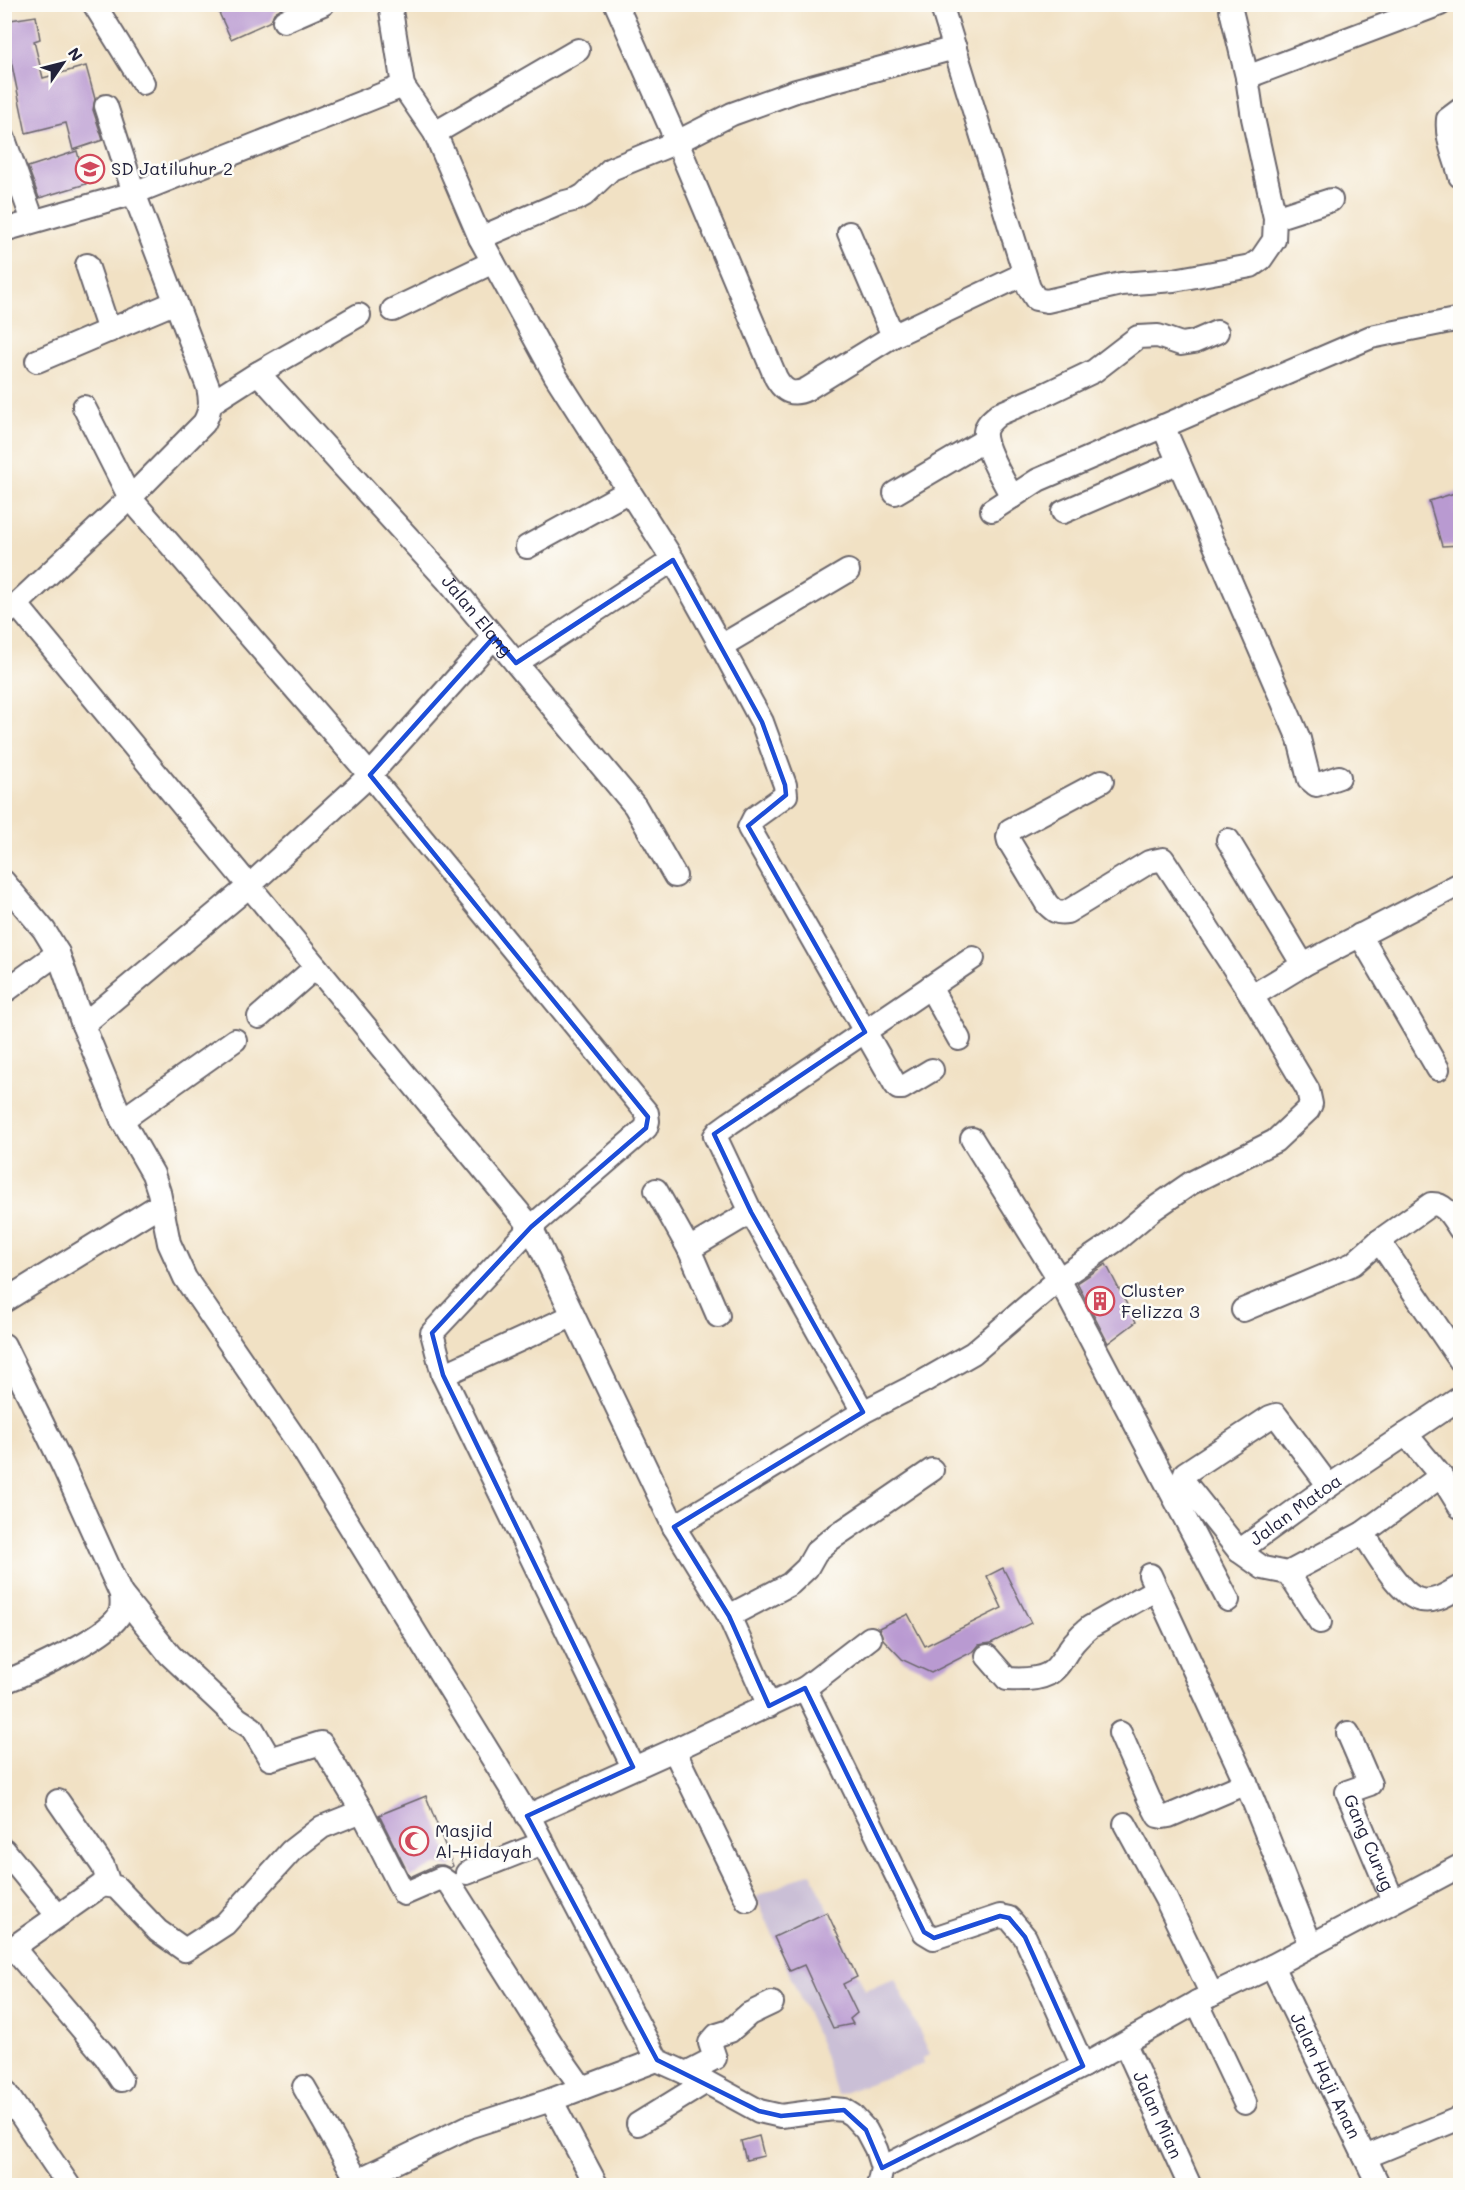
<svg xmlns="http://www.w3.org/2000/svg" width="1465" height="2190" viewBox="0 0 1465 2190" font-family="Mali,sans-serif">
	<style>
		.industrial { fill: #cabfd6 }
		.building { fill: #b99ad1 }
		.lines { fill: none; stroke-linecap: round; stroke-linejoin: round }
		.minor-casing { stroke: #6a656b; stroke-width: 26 }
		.minor { stroke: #fff; stroke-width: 22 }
		.marked { fill: none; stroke: #1d4ed8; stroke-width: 4.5; stroke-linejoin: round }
		.labels { text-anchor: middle; stroke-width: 5; stroke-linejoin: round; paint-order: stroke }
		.poi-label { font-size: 18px; fill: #22223b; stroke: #fdfcf7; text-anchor: start }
		.street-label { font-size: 18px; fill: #22223b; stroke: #fdfcf7 }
	</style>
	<rect width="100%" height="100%" fill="#fdfcf7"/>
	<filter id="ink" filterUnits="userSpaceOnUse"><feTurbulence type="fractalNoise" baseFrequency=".0167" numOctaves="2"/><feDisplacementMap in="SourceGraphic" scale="12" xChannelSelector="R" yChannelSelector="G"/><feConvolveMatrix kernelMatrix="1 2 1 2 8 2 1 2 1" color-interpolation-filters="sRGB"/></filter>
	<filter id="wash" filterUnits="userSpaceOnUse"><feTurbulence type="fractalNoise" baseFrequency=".008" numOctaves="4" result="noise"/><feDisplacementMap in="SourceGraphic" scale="24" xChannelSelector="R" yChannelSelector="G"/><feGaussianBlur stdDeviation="1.35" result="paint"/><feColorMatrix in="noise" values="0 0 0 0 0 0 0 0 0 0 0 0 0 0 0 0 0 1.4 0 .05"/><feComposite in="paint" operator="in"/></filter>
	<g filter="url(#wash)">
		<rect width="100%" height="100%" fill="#f1e1c4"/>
		<!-- industrial -->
		<path class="industrial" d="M811,1872L865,1990L895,1979L930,2054L923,2058L924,2064L837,2095L821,2046L756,1897Z"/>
		<g id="blocks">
			<!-- building -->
			<path class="building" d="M215,4H288L274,13L271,21L231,39Z
				M36,16L40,39L34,41L43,78L86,66L95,99L93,110L103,140L73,150L66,123L26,133L8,46L4,47V21Z
				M77,151L86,184L39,198L28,167Z
				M1461,491V545L1442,546L1429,501Z
				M1106,1264L1136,1322L1108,1343L1077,1283Z
				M1003,1568L1031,1623L991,1643L979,1645L974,1651L931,1673L903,1660L883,1639L879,1628L908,1614L925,1646L1002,1608L987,1576Z
				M426,1796L453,1866L450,1868L443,1865H436L410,1877L379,1815Z
				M827,1912L857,1977L843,1984L857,2013L850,2019L853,2024L833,2028L804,1965L790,1971L774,1937Z
				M759,2136L764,2156L746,2160L741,2141Z"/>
		</g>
	</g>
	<g filter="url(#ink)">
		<use href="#blocks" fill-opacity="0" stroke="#6a656b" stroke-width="1.5"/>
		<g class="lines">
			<!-- minor casing -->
			<g class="minor-casing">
				<g id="minor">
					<path d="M94,4L143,83"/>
					<path d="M390,4L403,86"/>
					<path d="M616,4L677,142L776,378C784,392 793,396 807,389L893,336L1024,274"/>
					<path d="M941,4L1029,288L1036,299L1047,301L1121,284L1174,280L1251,266L1261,259L1274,240L1275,218L1253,118L1247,77L1440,4"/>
					<path d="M1231,10L1247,77"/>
					<path d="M284,21L323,4"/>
					<path d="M1460,110L1448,119C1446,140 1455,156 1460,176"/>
					<path d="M435,133L578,50"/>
					<path d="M4,139L33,221"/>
					<path d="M1275,218L1331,200"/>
					<path d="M4,230L134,193L403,86L435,133L480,238L555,375L673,560L721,646L762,722L785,785L786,795L754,818L749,828L895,1084L898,1088H902L932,1070"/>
					<path d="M849,233L893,336"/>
					<path d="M480,238L561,203L577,199L584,195L611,169L677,142L732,114L796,91L955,48"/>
					<path d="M87,265L109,331"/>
					<path d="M393,310L493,262"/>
					<path d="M37,361L176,302"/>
					<path id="s1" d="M258,373L446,579L635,806L675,876"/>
					<path d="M211,403L258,373L359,315"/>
					<path d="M84,407L130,498L370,775L647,1113L648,1121L646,1128L531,1227L432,1333L443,1375L633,1767"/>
					<path d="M1163,426L1299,739L1309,779L1316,785L1339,777"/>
					<path d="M895,493L985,440"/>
					<path d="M1012,497C1005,483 983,447 985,432C986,424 993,419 999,414L1048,393L1094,371L1138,337L1158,336L1181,344L1194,342L1217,332"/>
					<path d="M992,510L1038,480L1371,337L1460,319"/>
					<path d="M1063,512L1179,462"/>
					<path d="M527,547L629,491"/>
					<path d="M17,605L531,1227L674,1527L729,1616L769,1706"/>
					<path d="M4,616L130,498L204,423C211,410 211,401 208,387L134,193L106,106"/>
					<path d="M721,646L848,571"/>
					<path d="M516,663L673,560"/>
					<path d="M1102,781L1010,830L1008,837L1009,841L1047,904C1054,911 1057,914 1067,912L1149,862L1163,859L1252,996"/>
					<path d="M1228,840L1303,965"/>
					<path d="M4,882L44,930L58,953L83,1025L122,1120L153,1174L159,1192L169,1243L185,1278L305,1453L534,1826L657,2060L706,2082L759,2111L781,2116L833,2109L844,2110L852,2115L866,2130L876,2149L882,2168L878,2186"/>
					<path d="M1360,935L1438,1069"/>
					<path d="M930,987L959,1039"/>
					<path d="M4,992L58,953"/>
					<path d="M259,1017L316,967"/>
					<path d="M83,1025L248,887L370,775L494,637"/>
					<path d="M122,1120L235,1040"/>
					<path d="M972,1139L1059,1279L1228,1600"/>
					<path d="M656,1190L689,1249L718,1316"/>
					<path d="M1379,1241L1460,1360"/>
					<path d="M689,1249L751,1212"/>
					<path d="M4,1301L161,1204"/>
					<path d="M1243,1310L1353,1264L1379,1241L1431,1204C1446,1203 1453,1219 1460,1229"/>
					<path d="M4,1345L64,1468L121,1594C122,1602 123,1610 118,1617C104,1638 30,1672 4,1682"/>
					<path d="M443,1375L572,1316"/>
					<path d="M863,1412L751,1212L715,1136L719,1131L730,1123L973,958"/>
					<path d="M1406,1434L1441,1476L1460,1507"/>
					<path d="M1329,1486L1276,1415L1270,1417L1185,1473L1184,1477L1185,1483L1239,1551L1263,1568L1288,1573L1363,1533L1441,1476"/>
					<path d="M674,1527L863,1412L924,1381L973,1353L1059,1279L1115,1241L1152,1210L1191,1183L1275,1141L1308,1110L1311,1104L1308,1090L1252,996L1303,965L1460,884"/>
					<path d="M1363,1533C1375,1550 1400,1597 1421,1600C1435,1603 1449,1593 1460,1587"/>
					<path id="s2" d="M1239,1551L1329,1486L1460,1398"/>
					<path d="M1288,1573L1320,1622"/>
					<path d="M1150,1575L1246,1783L1311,1945"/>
					<path d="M121,1594L170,1655L238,1719L252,1728L270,1759L321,1743L362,1811L404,1894L441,1878L451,1885L556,2051L582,2088"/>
					<path d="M729,1616L790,1584L807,1568L816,1552L831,1539L932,1470"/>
					<path d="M987,1656L1007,1679C1071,1683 1051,1657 1090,1627L1155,1590"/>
					<path d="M805,1688L924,1932L934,1938L1000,1916L1009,1918L1025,1937L1083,2066"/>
					<path d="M1120,1733L1149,1799L1158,1816L1163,1817L1169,1816L1246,1783"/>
					<path id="s3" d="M1348,1733L1370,1784L1347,1792L1393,1901"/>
					<path d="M674,1750L747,1900"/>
					<path d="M527,1816L674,1750L805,1688L870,1638"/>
					<path d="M1125,1824L1166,1899L1212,1995"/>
					<path d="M4,1850L58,1916"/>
					<path d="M467,1873L543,1843"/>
					<path d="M102,1885L116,1887L158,1931L185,1950L225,1924L291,1851L322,1827L362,1811"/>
					<path d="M14,1949L105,2056L121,2080"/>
					<path d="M4,1954L102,1885L107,1878L103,1866L58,1801"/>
					<path id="s4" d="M1272,1966L1379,2186"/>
					<path d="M1197,2002L1245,2103"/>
					<path id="s5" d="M1125,2044L1190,2186"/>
					<path d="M686,2073L715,2058L710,2043L717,2035L730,2031L749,2014L772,2003"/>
					<path d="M304,2087L357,2180"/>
					<path d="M4,2090L69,2186"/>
					<path d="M551,2100L597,2186"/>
					<path d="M638,2124L706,2082"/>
					<path d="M1365,2157L1460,2118"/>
					<path d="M882,2168L1083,2066L1197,2002L1272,1966L1460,1866"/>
					<path d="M346,2186L468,2127L551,2100L657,2060"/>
				</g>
			</g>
			<!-- minor -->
			<use href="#minor" class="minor"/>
		</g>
	</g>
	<!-- marked area -->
	<path class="marked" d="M673,560L762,722L785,785L786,795L748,826L865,1032L714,1134L751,1212L863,1412L674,1527L729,1616L769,1706L805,1688L924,1932L934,1938L1000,1916L1009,1918L1025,1937L1083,2066L882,2168L866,2130L844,2110L781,2116L759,2111L657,2060L527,1816L633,1767L443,1375L432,1333L531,1227L646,1128L648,1117L370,775L494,637L516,663Z"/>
	<!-- icons -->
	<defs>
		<g id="school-ring" transform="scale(1.5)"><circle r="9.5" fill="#fdfcf7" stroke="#d1495b" stroke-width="1.5"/><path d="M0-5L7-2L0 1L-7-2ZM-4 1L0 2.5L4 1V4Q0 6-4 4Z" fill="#d1495b"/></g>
		<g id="building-ring" transform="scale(1.5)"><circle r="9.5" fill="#fdfcf7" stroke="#d1495b" stroke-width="1.5"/><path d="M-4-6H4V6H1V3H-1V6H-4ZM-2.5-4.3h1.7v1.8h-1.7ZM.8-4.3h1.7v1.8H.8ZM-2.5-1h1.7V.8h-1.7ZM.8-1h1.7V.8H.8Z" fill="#d1495b"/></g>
		<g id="mosque-ring" transform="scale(1.5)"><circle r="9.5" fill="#fdfcf7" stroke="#d1495b" stroke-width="1.5"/><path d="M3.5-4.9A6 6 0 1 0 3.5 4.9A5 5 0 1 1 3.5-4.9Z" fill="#d1495b"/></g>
	</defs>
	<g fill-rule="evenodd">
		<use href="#school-ring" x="90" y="169"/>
		<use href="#building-ring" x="1100" y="1301"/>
		<use href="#mosque-ring" x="414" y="1841"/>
	</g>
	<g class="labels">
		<!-- poi labels -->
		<g class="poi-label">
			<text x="111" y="175">SD Jatiluhur 2</text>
			<text x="1121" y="1297">Cluster<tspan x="1121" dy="21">Felizza 3</tspan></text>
			<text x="435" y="1837">Masjid<tspan x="435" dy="21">Al-Hidayah</tspan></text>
		</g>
		<!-- street labels -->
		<g class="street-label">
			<text dy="6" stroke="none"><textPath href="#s1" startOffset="327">Jalan Elang</textPath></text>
			<text dy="6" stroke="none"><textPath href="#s2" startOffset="70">Jalan Matoa</textPath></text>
			<text dy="6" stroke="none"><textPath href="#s3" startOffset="135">Gang Curug</textPath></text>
			<text dy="6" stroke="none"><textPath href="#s4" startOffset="122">Jalan Haji Anan</textPath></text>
			<text dy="6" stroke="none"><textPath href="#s5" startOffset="78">Jalan Mian</textPath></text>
		</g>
	</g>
	<!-- margin -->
	<rect width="1465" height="2190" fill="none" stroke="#fdfcf7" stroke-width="24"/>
	<!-- north arrow -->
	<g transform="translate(63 63) rotate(55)" stroke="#fdfcf7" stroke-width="4.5" paint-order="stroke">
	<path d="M0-4.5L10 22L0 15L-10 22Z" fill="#22223b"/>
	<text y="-9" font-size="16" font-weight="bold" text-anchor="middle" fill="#22223b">N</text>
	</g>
</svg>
